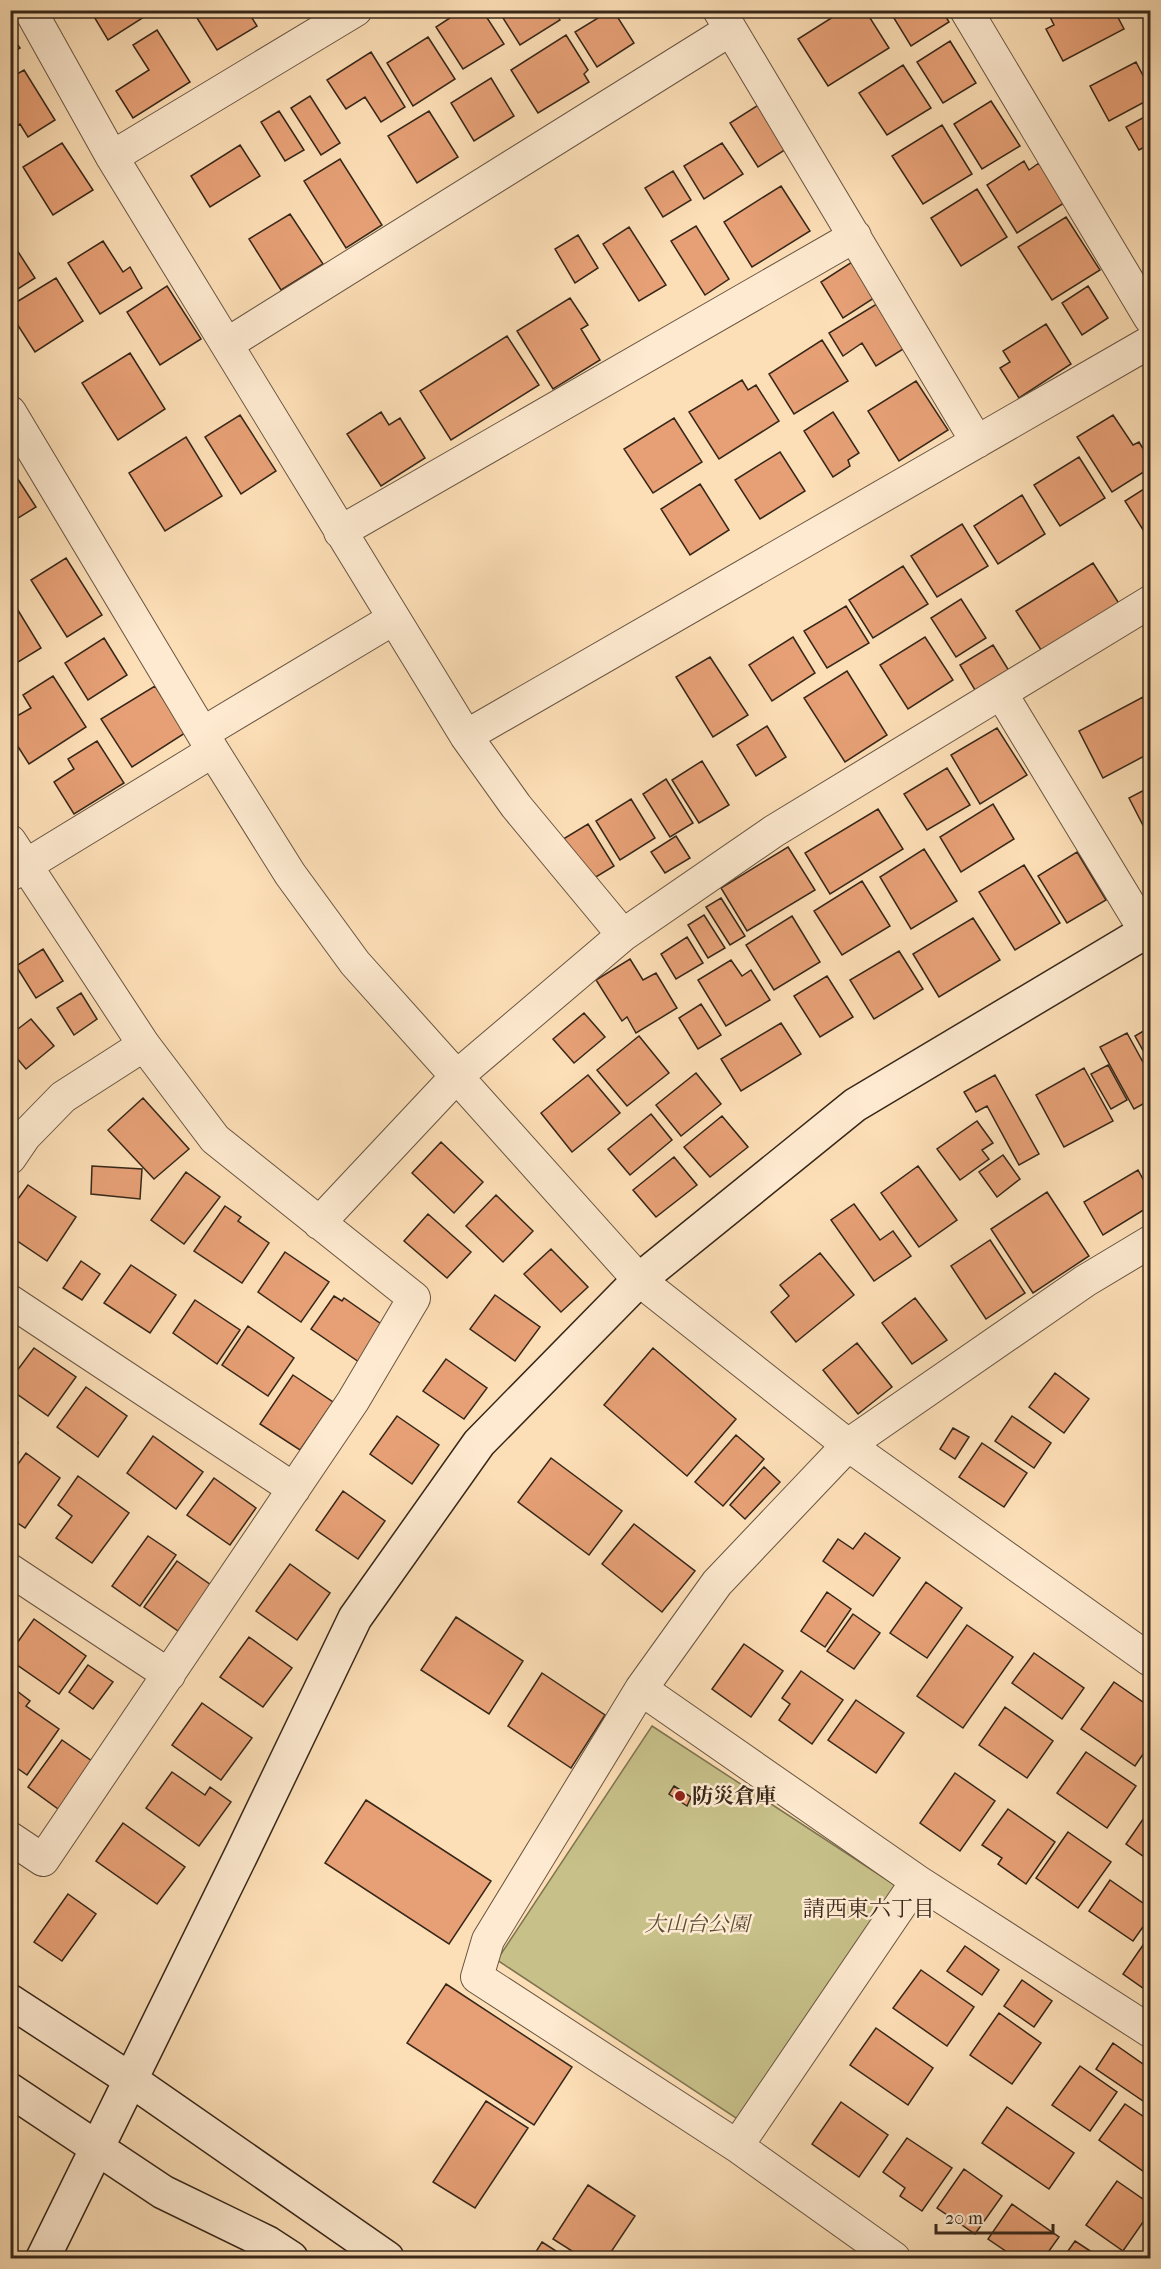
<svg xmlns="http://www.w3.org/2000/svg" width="1161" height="2269" viewBox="0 0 1161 2269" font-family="'IM FELL French Canon','Noto Serif JP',serif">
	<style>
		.green { fill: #c7c089; stroke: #7f7451; stroke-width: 1.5 }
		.building { fill: #e7a076; stroke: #372719; stroke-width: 1.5 }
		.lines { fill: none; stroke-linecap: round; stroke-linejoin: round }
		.street-casing { stroke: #685540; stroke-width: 34 }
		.secondary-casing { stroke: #372719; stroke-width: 36 }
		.street { stroke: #feead0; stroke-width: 32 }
		.secondary { stroke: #feead0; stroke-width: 33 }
		.poi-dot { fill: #8f2418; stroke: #feead0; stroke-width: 2 }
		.labels { text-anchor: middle; stroke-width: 5; stroke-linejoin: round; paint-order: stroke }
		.poi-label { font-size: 21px; font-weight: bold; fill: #372719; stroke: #feead0; text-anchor: start }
		.park-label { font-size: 21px; font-style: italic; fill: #5b4d35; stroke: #feead0 }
		.neighbourhood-label { font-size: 22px; fill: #372719; stroke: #feead0 }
	</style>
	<rect width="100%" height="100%" fill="#fddfb7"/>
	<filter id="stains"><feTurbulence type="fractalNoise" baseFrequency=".00333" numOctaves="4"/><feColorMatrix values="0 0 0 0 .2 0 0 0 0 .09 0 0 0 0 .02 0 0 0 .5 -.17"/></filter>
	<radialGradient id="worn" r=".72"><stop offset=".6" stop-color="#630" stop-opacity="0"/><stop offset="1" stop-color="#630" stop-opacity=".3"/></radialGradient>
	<!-- green -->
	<path class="green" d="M652,1726L898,1887L742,2122L497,1960Z"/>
	<!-- building -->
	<path class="building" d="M90,10H155L108,40Z
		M192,10H247L257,26L217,50Z
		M462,10H482L504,44L463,69L436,27Z
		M498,10H554L560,20L520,45Z
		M611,10H613L634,43L597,67L575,32Z
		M844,10H865L889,48L828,86L798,39Z
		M889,10H942L949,22L911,46Z
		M1053,10H1114L1124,29L1063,61L1046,29L1054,25L1048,13Z
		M157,30L190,82L133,118L116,91L149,70L133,45Z
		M10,34L20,48L10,54Z
		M566,35L588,70L584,74L589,82L538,113L511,70Z
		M428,37L455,79L413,106L387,63Z
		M950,41L976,83L943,103L917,62Z
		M371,52L405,107L381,122L365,97L346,109L327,80Z
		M1136,62L1150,89V99L1109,121L1090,86Z
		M903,65L931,108L887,135L859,93Z
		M24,70L55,120L28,137L20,124L10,130V78Z
		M491,78L514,116L474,141L451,103Z
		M310,96L340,143L321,155L291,108Z
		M991,101L1020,146L982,169L954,124Z
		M763,102L791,146L758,167L730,123Z
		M279,111L304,150L285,161L261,122Z
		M429,111L458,157L417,183L388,136Z
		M1148,115L1150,120V144L1139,150L1126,127Z
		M942,125L972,174L923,204L892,156Z
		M62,143L93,190L53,215L23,167Z
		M722,143L743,174L704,199L684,166Z
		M240,145L260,176L210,207L191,176Z
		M340,159L382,225L346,248L304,181Z
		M1024,161L1029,170L1039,163L1064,203L1017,233L987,185Z
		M673,171L691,200L663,217L645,188Z
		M781,186L810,231L752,267L724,222Z
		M977,189L1007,237L961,266L931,218Z
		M290,214L323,264L281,290L249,239Z
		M1066,217L1100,270L1052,300L1018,247Z
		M696,226L729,279L705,295L671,241Z
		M629,227L666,285L639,301L603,244Z
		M578,235L598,268L575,283L555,249Z
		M103,241L123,272L130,267L142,288L100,314L68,263Z
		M15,247L35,278L10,294V249Z
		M852,262L874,298L843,318L821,282Z
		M56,278L83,321L35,352L10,313V306Z
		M167,286L201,339L160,365L127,312Z
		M1088,286L1108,318L1082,335L1062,303Z
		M570,298L588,325L581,329L600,360L553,389L517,331Z
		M880,302L908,346L876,366L862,343L843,356L829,333Z
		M1046,324L1071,364L1019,398L1000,368L1010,362L1003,351Z
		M507,336L539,385L451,440L420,391Z
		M822,340L848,381L794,414L769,374Z
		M130,353L165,409L118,440L82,383Z
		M742,380L748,390L756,385L779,421L719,459L689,412Z
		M916,381L948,430L899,461L868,411Z
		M381,412L389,425L400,418L425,458L381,486L347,434Z
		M833,412L859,453L848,460L850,466L833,477L804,431Z
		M240,415L276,471L241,494L205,437Z
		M1113,415L1133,445L1139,442L1150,460V468L1112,492L1077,437Z
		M674,418L702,462L653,493L624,449Z
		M186,437L222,496L165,531L129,473Z
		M780,452L805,491L760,519L735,480Z
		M1079,457L1105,498L1060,526L1034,485Z
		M10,467L36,507L10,523Z
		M700,484L729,530L690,555L661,509Z
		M1150,485V541L1125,501Z
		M1022,495L1045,534L998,564L974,526Z
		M962,524L988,566L937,597L911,556Z
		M66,558L102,615L67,637L31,580Z
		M1093,563L1120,605L1043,653L1016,611Z
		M903,566L928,604L873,638L849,600Z
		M961,599L986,638L956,657L931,618Z
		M846,606L869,643L827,668L804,631Z
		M16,607L41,648L10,667V610Z
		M793,637L815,673L772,701L749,665Z
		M925,637L953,680L908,709L880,665Z
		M104,638L127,675L88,700L65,663Z
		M993,645L1011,674L978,695L960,665Z
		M710,657L748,715L713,737L676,677Z
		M847,671L887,735L845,762L804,698Z
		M53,676L86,727L29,764L10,734V720L31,708L23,695Z
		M155,686L185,733L132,767L101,719Z
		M1143,697L1150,710V753L1103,778L1079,731Z
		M767,726L786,757L756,776L737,745Z
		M997,728L1027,775L980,804L951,755Z
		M97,741L124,783L74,814L54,782L74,769L68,759Z
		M702,761L729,805L699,823L672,780Z
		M947,768L970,805L927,830L904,794Z
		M666,779L693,823L670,837L643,794Z
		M1150,787V839L1129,798Z
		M631,799L655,838L620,860L596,821Z
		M993,804L1014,839L961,872L940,837Z
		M878,809L903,849L830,894L805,853Z
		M588,824L614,866L586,883L560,841Z
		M676,836L690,858L665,873L651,852Z
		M788,847L815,890L747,931L721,888Z
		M924,849L957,901L911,929L880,877Z
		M1077,852L1106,900L1067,923L1038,876Z
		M1024,865L1060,923L1015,950L979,892Z
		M862,881L890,926L842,955L814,911Z
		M721,898L745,936L730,945L706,907Z
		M704,915L725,948L708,958L688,925Z
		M792,916L820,962L774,990L746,945Z
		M973,918L1000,960L939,997L913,954Z
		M687,937L703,963L676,979L661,954Z
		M43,949L63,981L36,998L16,966Z
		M899,951L923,989L874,1019L850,980Z
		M630,959L643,980L656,973L677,1008L636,1033L627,1017L622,1021L596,980Z
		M731,960L742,976L751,970L770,1000L726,1026L698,980Z
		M827,976L853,1017L820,1037L794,996Z
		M81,993L97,1019L74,1035L57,1008Z
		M701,1004L721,1035L698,1049L679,1018Z
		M584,1013L605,1037L574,1063L553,1039Z
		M31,1019L54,1046L26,1069L10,1050V1035Z
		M781,1023L801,1054L741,1091L721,1059Z
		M1150,1027V1063L1135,1036Z
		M1127,1033L1150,1075V1100L1134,1109L1100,1047Z
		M639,1036L669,1073L627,1106L597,1070Z
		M1108,1065L1127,1100L1111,1109L1091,1074Z
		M1084,1068L1113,1121L1064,1147L1036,1095Z
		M696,1073L721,1104L681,1136L656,1105Z
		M588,1075L620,1113L572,1152L541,1113Z
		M995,1075L1039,1154L1019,1165L987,1106L976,1112L964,1092Z
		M143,1098L189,1149L154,1179L108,1130Z
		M651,1114L672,1140L630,1175L608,1149Z
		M722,1116L748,1147L710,1177L684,1147Z
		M977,1121L993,1143L982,1150L989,1159L960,1180L937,1149Z
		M441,1142L483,1182L454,1213L412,1173Z
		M1003,1155L1020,1179L997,1197L979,1172Z
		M674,1157L697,1185L656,1217L633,1190Z
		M92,1166L142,1169L140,1199L91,1194Z
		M918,1166L957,1220L919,1247L881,1193Z
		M1138,1170L1150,1192V1206L1103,1235L1084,1202Z
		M186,1172L220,1197L184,1244L151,1220Z
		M28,1185L76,1217L47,1261L10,1236V1210Z
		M1047,1192L1089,1256L1033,1293L991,1229Z
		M496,1195L533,1231L503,1262L466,1226Z
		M854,1204L880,1240L893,1231L911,1256L874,1281L831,1220Z
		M225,1206L241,1217L238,1221L269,1243L242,1283L194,1251Z
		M428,1214L471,1252L447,1278L404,1241Z
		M990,1240L1025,1293L986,1319L951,1266Z
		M551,1249L588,1287L561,1312L524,1274Z
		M285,1252L329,1282L301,1322L258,1292Z
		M820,1253L854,1295L796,1342L771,1312L789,1296L780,1285Z
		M81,1261L100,1274L82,1300L63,1288Z
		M131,1265L176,1295L150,1333L104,1303Z
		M495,1295L540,1327L515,1361L470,1329Z
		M334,1296L342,1301L344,1298L384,1326L359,1362L311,1329Z
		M915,1298L947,1340L912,1364L882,1323Z
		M195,1300L240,1330L217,1364L173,1333Z
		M248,1326L294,1358L268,1396L222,1365Z
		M857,1343L892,1387L858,1414L823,1370Z
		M34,1348L76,1377L48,1416L10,1389V1380Z
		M653,1348L736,1419L687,1476L604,1405Z
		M446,1359L487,1388L464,1419L423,1391Z
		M1055,1373L1089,1399L1064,1433L1029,1407Z
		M293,1375L333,1402L300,1450L260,1424Z
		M86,1387L127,1416L98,1457L57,1427Z
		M397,1416L439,1445L412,1484L370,1454Z
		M1012,1416L1051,1443L1034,1468L995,1441Z
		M953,1428L969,1437L955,1459L940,1449Z
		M736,1435L764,1459L723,1506L695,1482Z
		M153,1436L203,1472L176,1509L127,1473Z
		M10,1437L18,1443L10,1454Z
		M982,1443L1027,1473L1004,1507L959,1477Z
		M26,1453L60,1478L25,1528L10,1518V1475Z
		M551,1458L622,1511L589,1555L518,1502Z
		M764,1467L780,1482L745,1519L730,1505Z
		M78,1476L129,1513L92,1563L56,1538L72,1516L58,1505Z
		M214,1478L256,1508L230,1545L187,1515Z
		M343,1491L385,1521L358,1559L316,1530Z
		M634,1524L695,1571L662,1612L602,1564Z
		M865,1533L900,1558L873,1596L823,1561L838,1539L853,1549Z
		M148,1536L176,1555L140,1606L112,1586Z
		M177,1561L211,1585L178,1631L144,1607Z
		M290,1564L330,1593L297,1640L256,1611Z
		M926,1582L962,1608L927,1658L890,1633Z
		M827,1592L851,1609L825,1647L801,1631Z
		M853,1614L880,1633L854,1669L827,1651Z
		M456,1617L523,1661L489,1714L421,1670Z
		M34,1619L86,1656L59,1694L10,1660V1653Z
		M10,1623L17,1628L10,1637Z
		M967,1625L1013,1657L963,1728L917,1696Z
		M249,1637L292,1668L263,1707L220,1677Z
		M744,1644L783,1671L751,1717L712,1689Z
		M1034,1653L1084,1688L1062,1719L1012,1683Z
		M88,1665L113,1682L93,1709L69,1692Z
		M801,1671L843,1700L812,1744L779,1720L790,1704L782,1698Z
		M542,1673L605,1715L571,1768L508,1726Z
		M1114,1682L1150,1707V1744L1135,1766L1081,1729Z
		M13,1688L30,1701L26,1706L59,1729L27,1775L10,1763V1691Z
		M856,1700L904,1733L876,1773L828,1740Z
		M202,1703L252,1738L221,1780L172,1745Z
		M1005,1707L1053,1741L1027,1778L979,1745Z
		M62,1740L99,1766L65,1814L28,1787Z
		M1086,1752L1136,1786L1107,1828L1057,1793Z
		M172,1772L205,1795L210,1787L231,1802L199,1846L146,1808Z
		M955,1773L995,1801L960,1851L920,1823Z
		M674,1786L691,1797L687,1806L669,1794Z
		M366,1800L491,1881L449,1944L325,1863Z
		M1008,1809L1055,1842L1026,1884L998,1864L1002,1858L982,1845Z
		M1150,1809V1861L1126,1844Z
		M123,1823L185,1867L157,1904L96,1861Z
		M1068,1832L1111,1862L1078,1908L1036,1878Z
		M1110,1880L1150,1908V1917L1133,1941L1089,1911Z
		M68,1894L96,1914L62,1961L34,1942Z
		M1150,1935V1993L1123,1974Z
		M965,1946L999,1970L982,1995L947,1971Z
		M921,1970L974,2007L947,2046L893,2008Z
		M1022,1980L1052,2001L1034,2027L1004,2006Z
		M446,1984L572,2067L534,2125L407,2043Z
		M999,2013L1041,2043L1012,2084L970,2055Z
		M876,2028L933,2068L908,2105L850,2065Z
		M1113,2043L1150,2069V2097L1146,2103L1096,2069Z
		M1080,2066L1117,2092L1090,2131L1052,2105Z
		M486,2101L528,2128L475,2208L433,2182Z
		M841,2102L888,2135L859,2177L812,2144Z
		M1125,2104L1150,2121V2176L1099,2140Z
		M1007,2107L1074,2153L1049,2189L982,2143Z
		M907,2138L952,2168L922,2211L900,2196L905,2188L883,2172Z
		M964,2169L1002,2196L975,2234L937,2208Z
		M1117,2181L1150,2204V2212L1123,2251L1086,2225Z
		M588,2185L635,2216L607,2258H583L553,2239Z
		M1012,2204L1059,2237L1044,2258H1016L988,2239Z
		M1075,2241L1101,2258H1063Z
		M542,2242L567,2258H532Z"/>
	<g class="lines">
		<!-- street casing -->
		<g class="street-casing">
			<path id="street" d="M30,10L112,157L466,736L516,806L623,935
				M719,10L977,442
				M966,10L1150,318
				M112,157L356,10
				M227,344L730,30
				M10,412L213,751L290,874L355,963L639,1280L848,1445L1150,1660
				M340,532L855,236
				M1001,693L1150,939
				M203,733L393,619
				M466,736L1150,342
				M10,841L144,1045L215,1139L414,1298L353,1401L43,1860L10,1838
				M10,875L213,751
				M10,1158L25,1136L63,1097L144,1045
				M319,1223L456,1077L623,935L774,831L1150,602
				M10,1301L294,1489
				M10,1570L169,1675
				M641,1689L917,1881L1150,2031
				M737,2146L917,1881
				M894,2258L737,2146L477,1977L488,1940L641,1689L717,1583L848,1445L1085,1281L1150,1242"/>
		</g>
		<!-- secondary casing -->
		<g class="secondary-casing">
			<path id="secondary" d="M10,2001L131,2080L387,2258
				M10,2090L163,2192L268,2243L291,2258
				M43,2258L242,1853L355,1618L479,1443L639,1280L855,1105L1150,929"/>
		</g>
		<!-- street -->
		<use href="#street" class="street"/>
		<!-- secondary -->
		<use href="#secondary" class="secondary"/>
	</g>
	<!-- markers -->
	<circle class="poi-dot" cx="680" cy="1796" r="6"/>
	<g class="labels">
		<!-- poi labels -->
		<g class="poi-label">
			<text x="692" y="1803">防災倉庫</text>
		</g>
		<!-- park labels -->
		<g class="park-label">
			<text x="697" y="1931">大山台公園</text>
		</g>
		<!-- neighbourhood labels -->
		<g class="neighbourhood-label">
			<text x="869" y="1916">請西東六丁目</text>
		</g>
	</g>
	<!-- margin -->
	<rect width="1161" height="2269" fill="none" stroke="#fddfb7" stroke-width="36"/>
	<rect x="12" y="12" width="1137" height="2245" fill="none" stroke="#372719" stroke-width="3"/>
	<rect x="18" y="18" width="1125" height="2233" fill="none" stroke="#372719" stroke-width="1.5"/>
	<!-- scale -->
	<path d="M936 2224v9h117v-9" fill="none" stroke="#372719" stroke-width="3"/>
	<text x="945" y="2224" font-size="18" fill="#372719" stroke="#feead0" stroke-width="4.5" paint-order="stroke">20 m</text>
	<rect width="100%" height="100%" filter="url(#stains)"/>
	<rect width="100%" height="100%" fill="url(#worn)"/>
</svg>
